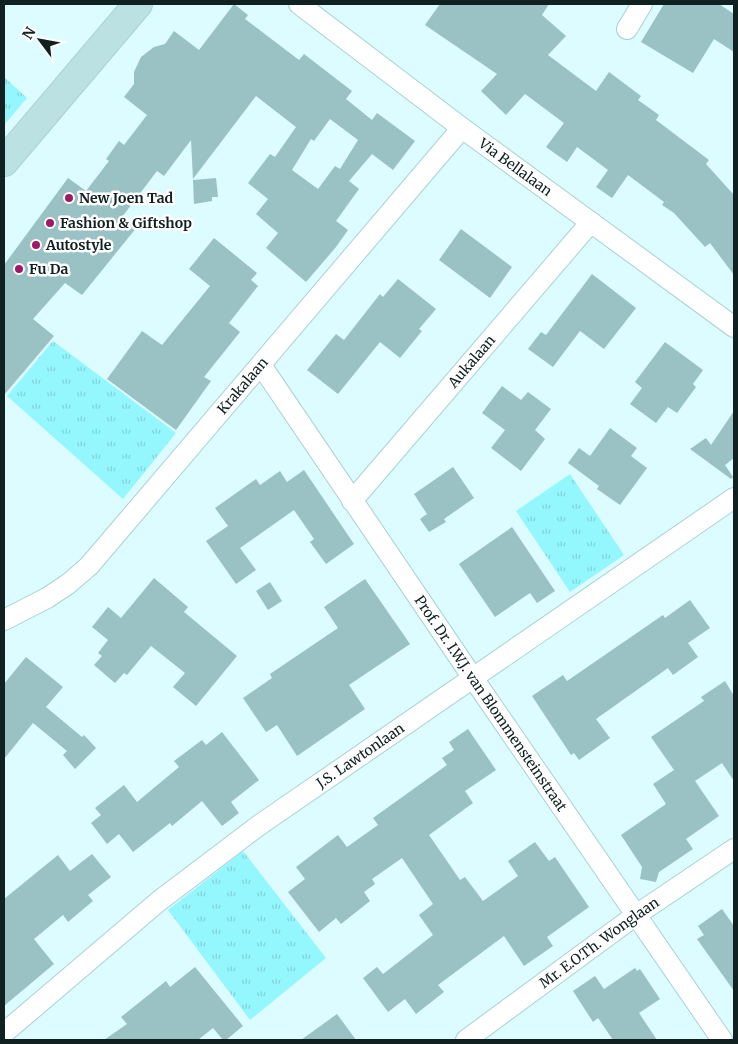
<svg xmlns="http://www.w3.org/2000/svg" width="738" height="1044" viewBox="0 0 738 1044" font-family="Merriweather,serif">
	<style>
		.grass { fill: url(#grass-tufts) }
		.building { fill: #9ac1c3; fill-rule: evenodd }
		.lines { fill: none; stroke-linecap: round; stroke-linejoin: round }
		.street-casing { stroke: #aad1d4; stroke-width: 22 }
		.secondary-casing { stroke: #aad1d4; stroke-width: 30 }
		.street { stroke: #fff; stroke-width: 20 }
		.secondary { stroke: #bce1e3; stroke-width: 28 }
		.poi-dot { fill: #a01967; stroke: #fff; stroke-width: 2 }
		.labels { text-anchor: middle; stroke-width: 5; stroke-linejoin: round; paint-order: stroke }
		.street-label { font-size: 14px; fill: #112021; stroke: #fff }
		.poi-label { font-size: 14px; font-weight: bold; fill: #112021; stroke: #fff; text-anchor: start }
	</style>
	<defs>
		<pattern id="grass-tufts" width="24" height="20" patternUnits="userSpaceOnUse" patternTransform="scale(1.25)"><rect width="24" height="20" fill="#94f7fe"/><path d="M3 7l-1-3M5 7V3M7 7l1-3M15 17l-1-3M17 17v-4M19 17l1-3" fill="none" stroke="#7fd3d9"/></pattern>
	</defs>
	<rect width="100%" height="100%" fill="#dcfcff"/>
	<!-- grass -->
	<path class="grass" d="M4,77L27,98L4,125Z
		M53,341L176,433L123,499L7,396Z
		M570,474L624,555L570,592L516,511Z
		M243,851L326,958L250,1020L168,910Z"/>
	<!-- building -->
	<path class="building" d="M234,4L248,15L245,19L299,60L304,54L352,91L346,99L372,120L377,113L415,141L393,170L372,154L349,181L359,189L336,221L348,230L336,247L306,282L266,248L278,233L256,214L268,199L248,183L270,154L275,157L296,127L256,96L193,179L191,140L164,176L157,171L122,217L137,227L82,295L65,283L33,319L54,336L4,395V265L68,178L86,191L109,161L106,159L119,141L124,145L147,115L124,97L134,84V72L141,57L154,47L165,44L174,31L199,50ZM330,119L358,140L340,169L335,166L318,189L292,170L311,139L314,141Z
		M440,4H549L542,15L566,36L548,55L596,91L609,72L641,96L638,100L659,115L656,120L709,160L706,164L734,195V275L710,243L705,247L674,213L662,205L664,202L628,175L612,198L596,187L608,170L577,147L567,162L546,147L564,123L525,94L506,115L481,91L497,74L425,25Z
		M664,4H719L734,14V52L714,39L693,73L641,42Z
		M216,178L218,197H212V201L194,204L193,180Z
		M461,229L512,267L490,298L439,260Z
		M214,238L257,273L251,280L258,286L229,323L240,332L204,377L211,381L176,430L107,379L142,331L162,345L210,286L189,269Z
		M592,274L636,308L604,349L580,331L553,367L528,349L541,332L546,335Z
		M398,279L436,309L419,329L422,331L400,358L380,342L338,394L307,370L336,334L344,340L380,294L383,297Z
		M665,342L703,370L693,384L696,387L677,413L668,407L656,423L630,404L642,388L635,382Z
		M502,386L521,400L528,392L551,409L535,430L545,439L521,471L491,448L505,430L482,413Z
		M734,411V458L725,465L733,477L731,479L690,449L706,438L711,445Z
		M610,428L637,448L631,456L647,468L620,505L597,489L599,486L568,463L579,448L590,456Z
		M453,467L474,498L444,519L446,522L429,532L420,519L427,514L414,494Z
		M304,470L354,544L326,564L310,542L314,539L294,510L240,548L256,570L236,584L206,541L228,526L215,508L256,479L260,485L280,471L287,482Z
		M512,527L555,591L537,603L530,593L495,617L459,564Z
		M154,578L188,607L184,612L237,656L196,706L173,687L185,673L151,646L127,675L124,673L115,683L94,665L102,656L98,653L108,640L92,627L108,607L121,618Z
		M365,579L410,644L349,685L365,709L297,756L277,725L266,732L243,698L272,678L270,674L338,628L324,607Z
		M270,582L282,601L268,610L256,591Z
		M690,600L710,628L688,643L698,657L673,675L668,668L596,719L610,738L579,760L574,753L571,755L532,696L563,675L567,681L663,615L665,618Z
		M26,657L63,687L46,707L82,737L84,735L96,748L75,769L63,755L67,751L33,723L4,759V684Z
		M725,681L734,696V781L722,763L695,781L719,816L686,839L693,849L659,872L656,882L640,879L642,867L621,835L666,804L653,784L674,770L651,737L704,701L701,697Z
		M468,729L496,770L465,791L473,803L429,835L460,880L465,877L483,901L518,876L508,861L535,842L549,861L555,857L589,907L547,937L553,946L524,966L504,936L438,985L444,992L416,1014L405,999L388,1012L363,978L377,967L383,974L433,935L419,915L433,904L402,858L372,879L375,884L364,892L370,901L341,924L336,918L319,932L288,892L305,879L296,867L338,835L347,847L378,825L373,818L447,765L442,758L454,750L449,742Z
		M222,732L259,780L231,802L239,813L222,826L202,801L172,826L170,823L133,852L119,834L107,844L91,823L101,815L95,808L124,785L137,802L179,767L174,761L202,740L206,745Z
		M92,854L111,877L88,895L93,901L68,922L63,915L34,939L54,964L4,1006V899L58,855L70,871Z
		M722,909L734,926V991L697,939L704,935L698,926Z
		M195,967L243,1026L226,1040H223L213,1028L198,1040H104L127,1024L121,1017L166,981L170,987Z
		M635,968L637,971L640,969L660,999L639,1013L657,1040H613L598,1018L593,1022L573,991L595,976L604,989Z
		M337,1014L356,1040H301Z"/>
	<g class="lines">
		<!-- street casing -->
		<g class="street-casing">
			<g id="street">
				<path id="s1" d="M299,4L462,128L734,327"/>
				<path d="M627,29L642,4"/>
				<path id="s2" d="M261,365L473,678L722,1040"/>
				<path id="s3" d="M352,501L591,222"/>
				<path id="s4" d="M4,620L47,598L68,584L89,566L462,128"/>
				<path id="s5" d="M4,1033L159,901L258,826L734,498"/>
				<path id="s6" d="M466,1040L636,915L734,849"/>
			</g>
		</g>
		<!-- secondary casing -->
		<g class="secondary-casing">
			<path id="secondary" d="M4,162L138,4"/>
		</g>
		<!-- street -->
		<use href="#street" class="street"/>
		<!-- secondary -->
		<use href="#secondary" class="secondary"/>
	</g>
	<!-- markers -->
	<g class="poi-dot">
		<circle cx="69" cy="198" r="5"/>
		<circle cx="50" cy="223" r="5"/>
		<circle cx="36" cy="245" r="5"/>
		<circle cx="19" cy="269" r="5"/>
	</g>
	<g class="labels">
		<!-- street labels -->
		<g class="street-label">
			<text dy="5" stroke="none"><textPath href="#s1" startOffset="271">Via Bellalaan</textPath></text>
			<text dy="5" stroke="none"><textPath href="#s3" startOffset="184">Aukalaan</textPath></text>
			<text dy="5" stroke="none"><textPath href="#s4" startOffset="338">Krakalaan</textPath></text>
			<text dy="5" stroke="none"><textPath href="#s2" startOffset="409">Prof. Dr. I.W.J. van Blommensteinstraat</textPath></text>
			<text dy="5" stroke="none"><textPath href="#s5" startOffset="452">J.S. Lawtonlaan</textPath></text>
			<text dy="5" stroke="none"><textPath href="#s6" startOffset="165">Mr. E.O.Th. Wonglaan</textPath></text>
		</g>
		<!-- poi labels -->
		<g class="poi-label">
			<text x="79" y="203">New Joen Tad</text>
			<text x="60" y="228">Fashion &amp; Giftshop</text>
			<text x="46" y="250">Autostyle</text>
			<text x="29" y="274">Fu Da</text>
		</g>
	</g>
	<!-- border -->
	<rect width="738" height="1044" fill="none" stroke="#112021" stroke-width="10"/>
	<!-- north arrow -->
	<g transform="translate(40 40) rotate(302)" stroke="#ffffff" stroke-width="4" paint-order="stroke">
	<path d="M0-4L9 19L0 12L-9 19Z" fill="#112021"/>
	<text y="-8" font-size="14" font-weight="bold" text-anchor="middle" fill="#112021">N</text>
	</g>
</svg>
